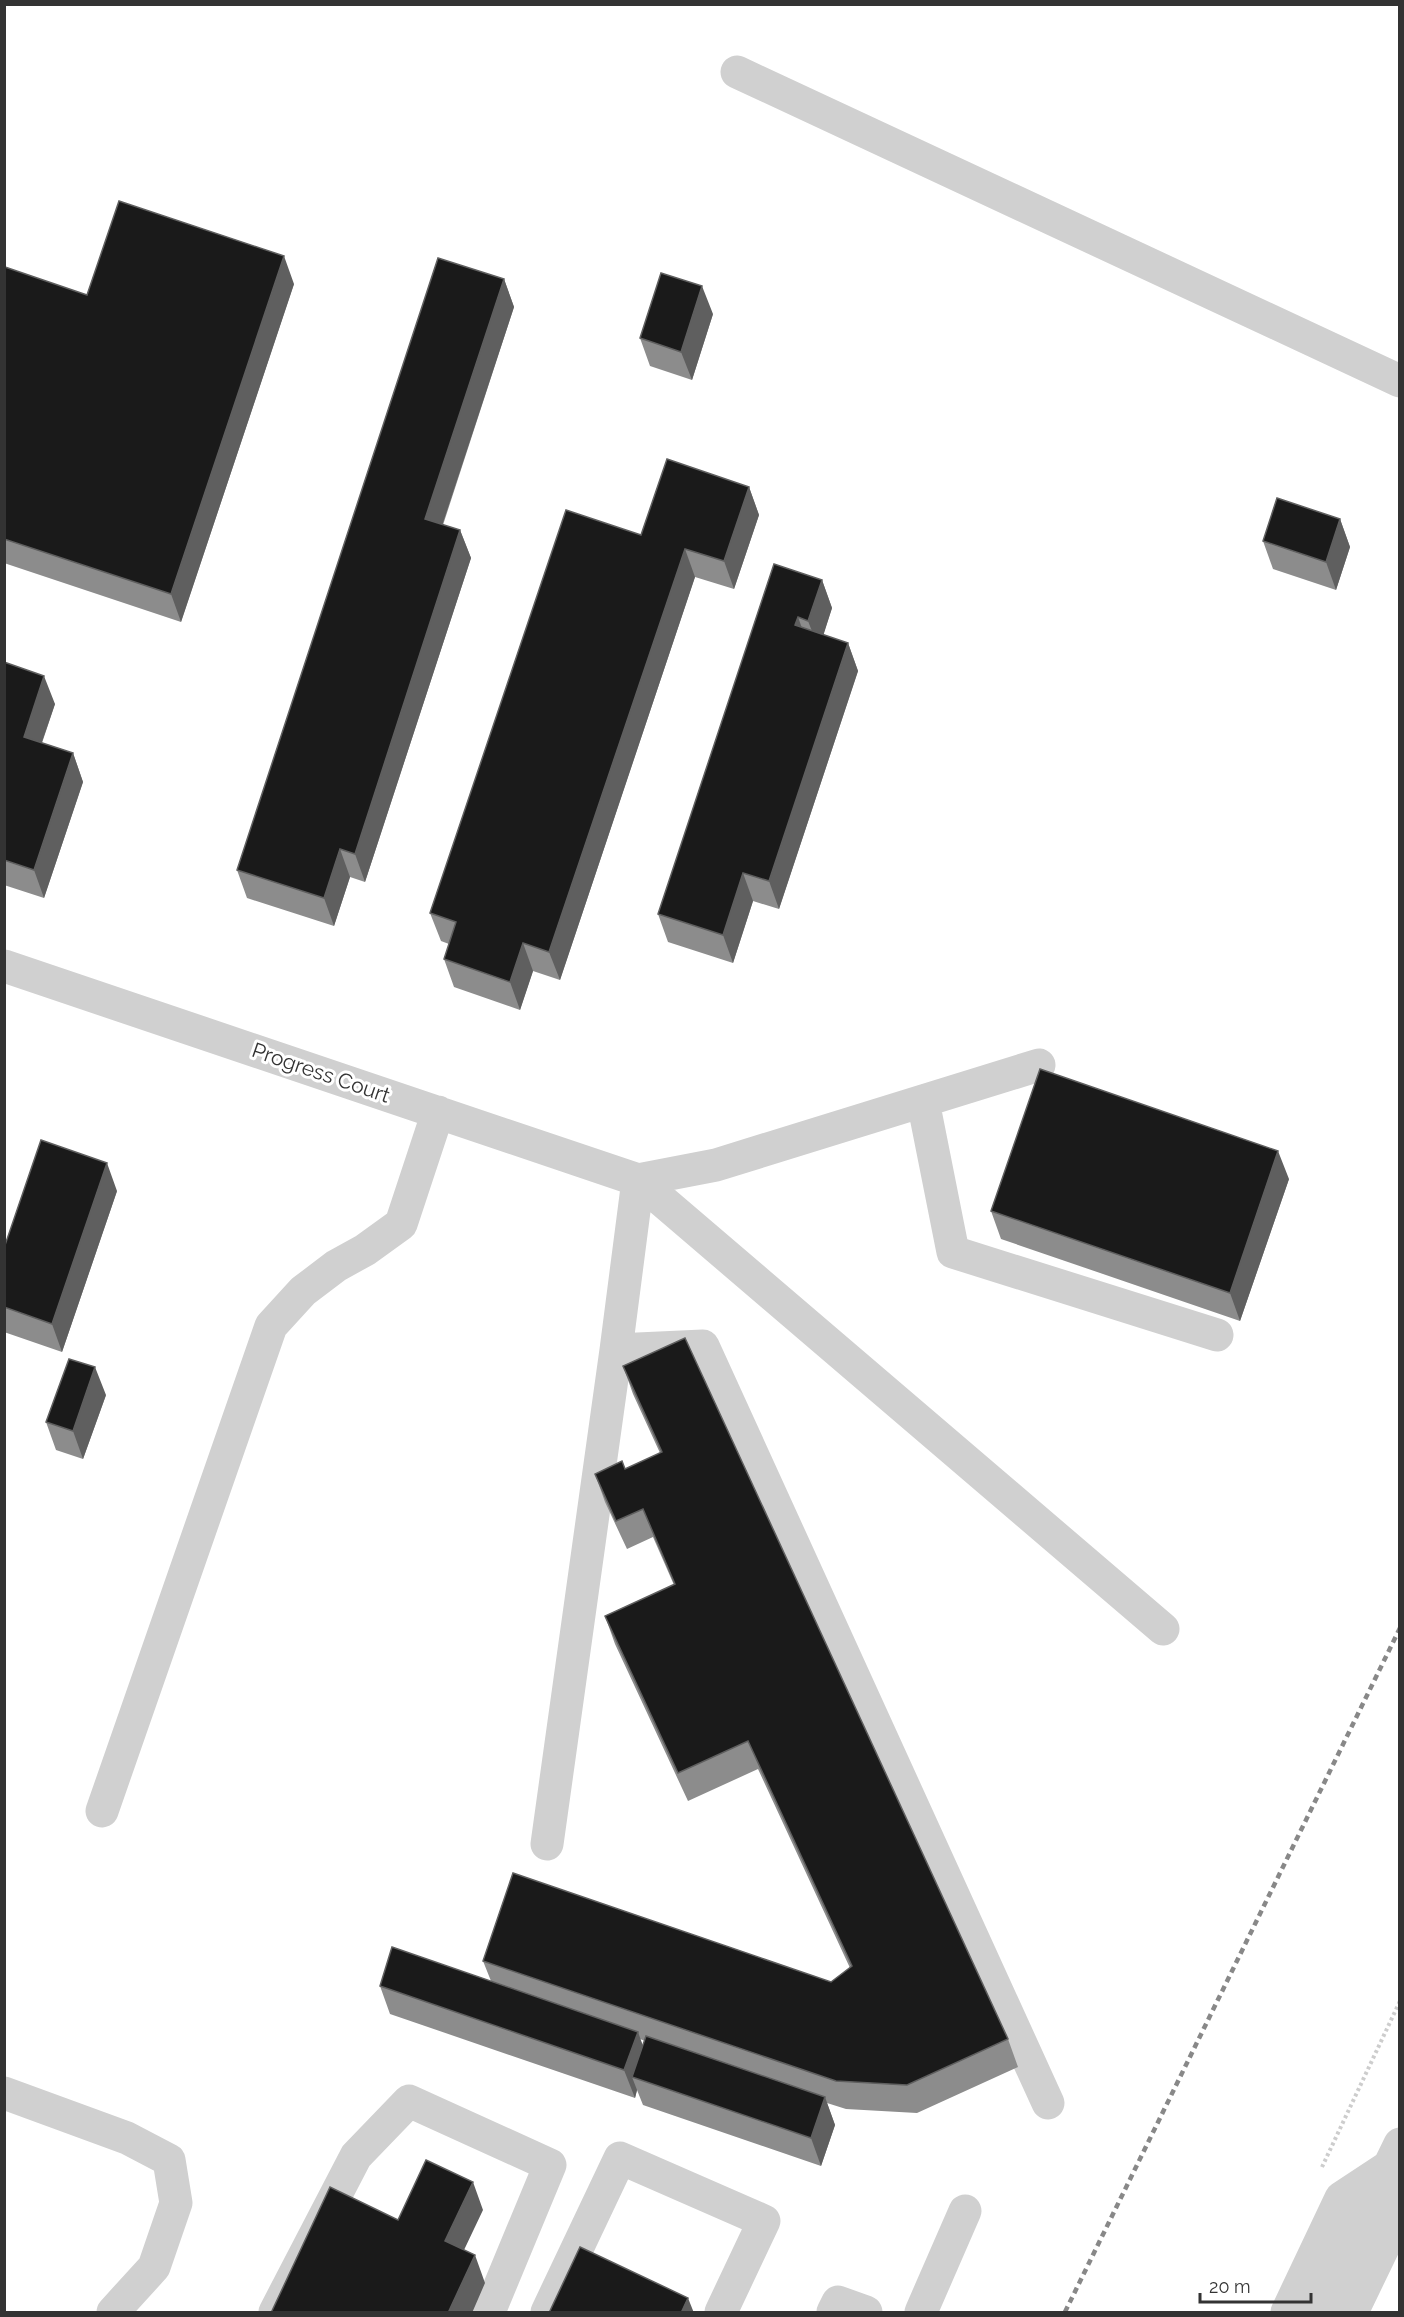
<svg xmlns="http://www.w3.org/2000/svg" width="1404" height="2317" viewBox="0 0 1404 2317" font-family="Raleway,sans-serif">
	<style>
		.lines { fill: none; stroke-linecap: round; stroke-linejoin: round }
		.path { stroke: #cdcdcd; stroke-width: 4; stroke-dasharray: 3 3; stroke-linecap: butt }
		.minor { stroke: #d0d0d0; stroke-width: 33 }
		.rail { stroke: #888; stroke-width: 4.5; stroke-dasharray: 6 4.5; stroke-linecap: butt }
		.wall { fill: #8c8c8c; fill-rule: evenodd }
		.shaded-wall { fill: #5f5f5f }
		.building { fill: #1a1a1a; stroke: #5f5f5f; stroke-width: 1.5 }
		.labels { text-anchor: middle; stroke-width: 6; stroke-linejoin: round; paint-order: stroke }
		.street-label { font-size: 21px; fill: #333; stroke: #fff }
	</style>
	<rect width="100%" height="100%" fill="#fff"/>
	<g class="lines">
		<!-- path -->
		<path class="path" d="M1322,2167L1400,2001"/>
		<!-- minor -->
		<path class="minor" d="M737,72L1400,381
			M4,966L638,1180L1163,1629
			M923,1101L953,1252L1217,1335
			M638,1180L716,1165L1039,1065
			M616,1350L703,1346L1048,2103
			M102,1811L271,1326L303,1291L336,1266L365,1250L401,1224L438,1112
			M547,1844L616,1350L638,1180
			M4,2093L127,2138L169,2160L176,2203L154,2267L113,2312
			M275,2312L356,2156L409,2101L550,2165L489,2312
			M547,2312L620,2158L764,2221L721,2312
			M833,2312L838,2302L866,2312
			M921,2312L965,2211
			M1287,2312L1341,2198L1388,2167L1395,2223L1352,2312
			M1318,2312L1400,2144"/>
		<!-- rail -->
		<path class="rail" d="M1065,2312L1400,1628"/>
	</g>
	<!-- wall -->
	<path class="wall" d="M4,270L87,295L294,284L181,622L4,563Z
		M504,279L514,307L443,525L460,530L471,558L365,882L350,877L334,926L247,898L237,870Z
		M713,314L692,380L650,366L640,338Z
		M749,487L759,515L734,589L695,577L560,980L533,971L520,1010L454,987L444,959L449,944L441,941L430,913L641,535Z
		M1340,519L1350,547L1336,590L1273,569L1263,541Z
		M774,564L822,580L832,608L823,635L848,643L858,671L779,909L753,901L733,963L668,942L658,914Z
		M4,662L55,704L42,743L73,753L83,782L44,898L4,885Z
		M1289,1179L1240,1321L1001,1239L991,1211Z
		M117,1191L62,1352L4,1332V1248Z
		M623,1366L1008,2039L1018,2067L917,2113L846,2109L827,2103L835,2125L821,2166L643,2105L637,2090L635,2098L390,2014L380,1986L491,1981L483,1961L831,1982L850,1968L758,1769L688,1801L615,1644L605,1616L674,1585L653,1537L627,1549L605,1502L595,1474L625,1469L660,1453L633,1394ZM640,2039L645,2041L643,2046Z
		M106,1395L83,1459L56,1450L46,1422Z"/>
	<!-- shaded-wall -->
	<path class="shaded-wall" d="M284,256L294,284L181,622L171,594Z
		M504,279L514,307L435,547L425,519Z
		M702,286L713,314L692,380L681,352Z
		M749,487L759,515L734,589L724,561Z
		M1340,519L1350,547L1336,590L1326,562Z
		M460,530L471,558L365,882L355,854Z
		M685,549L695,577L560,980L549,952Z
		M822,580L832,608L819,649L808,621Z
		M798,617L808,645L795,625Z
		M848,643L858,671L779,909L769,881Z
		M44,676L55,704L34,765L24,737Z
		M73,753L83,782L44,898L34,870Z
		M340,849L350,877L334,926L324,898Z
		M743,873L753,901L733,963L723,935Z
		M523,943L533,971L520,1010L510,982Z
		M1278,1151L1289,1179L1240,1321L1230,1293Z
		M107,1163L117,1191L62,1352L52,1324Z
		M95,1367L106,1395L83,1459L73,1431Z
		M638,2032L648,2060L632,2077L637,2090L635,2098L624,2070Z
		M825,2097L835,2125L821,2166L811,2138Z
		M473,2182L483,2210L455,2269L445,2241Z
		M475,2255L485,2283L472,2313H448Z
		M688,2298L694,2313H681Z"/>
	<!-- building -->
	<path class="building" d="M119,201L284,256L171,594L4,539V270L5,267L87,295Z
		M438,258L504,279L425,519L460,530L355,854L340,849L324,898L237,870Z
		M661,273L702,286L681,352L640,338Z
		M667,459L749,487L724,561L685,549L549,952L523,943L510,982L444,959L456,922L430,913L566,510L641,535Z
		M1277,498L1340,519L1326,562L1263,541Z
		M774,564L822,580L808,621L798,617L795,625L848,643L769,881L743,873L723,935L658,914Z
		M4,662L44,676L24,737L73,753L34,870L4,860Z
		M1040,1069L1278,1151L1230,1293L991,1211Z
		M41,1140L107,1163L52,1324L4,1307V1248Z
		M685,1338L1008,2039L907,2085L836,2081L483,1961L513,1873L831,1982L852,1966L748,1741L678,1773L605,1616L675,1584L643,1509L616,1521L595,1474L622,1461L625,1469L662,1452L623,1366Z
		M69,1359L95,1367L73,1431L46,1422Z
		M392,1947L638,2032L624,2070L380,1986Z
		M646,2036L825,2097L811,2138L632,2077Z
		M426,2160L473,2182L445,2241L475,2255L448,2313H271L330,2187L398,2220Z
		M580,2247L688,2298L681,2313H549Z"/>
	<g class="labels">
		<!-- street labels -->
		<g class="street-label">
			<text transform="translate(321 1073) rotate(19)" y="7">Progress Court</text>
		</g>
	</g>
	<!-- border -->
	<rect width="1404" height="2317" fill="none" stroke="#333333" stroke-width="12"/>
	<!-- scale -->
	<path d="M1200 2293v9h111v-9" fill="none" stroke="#333333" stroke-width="3"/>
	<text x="1209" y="2293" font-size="18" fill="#333333" stroke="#ffffff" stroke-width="4.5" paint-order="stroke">20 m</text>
</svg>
